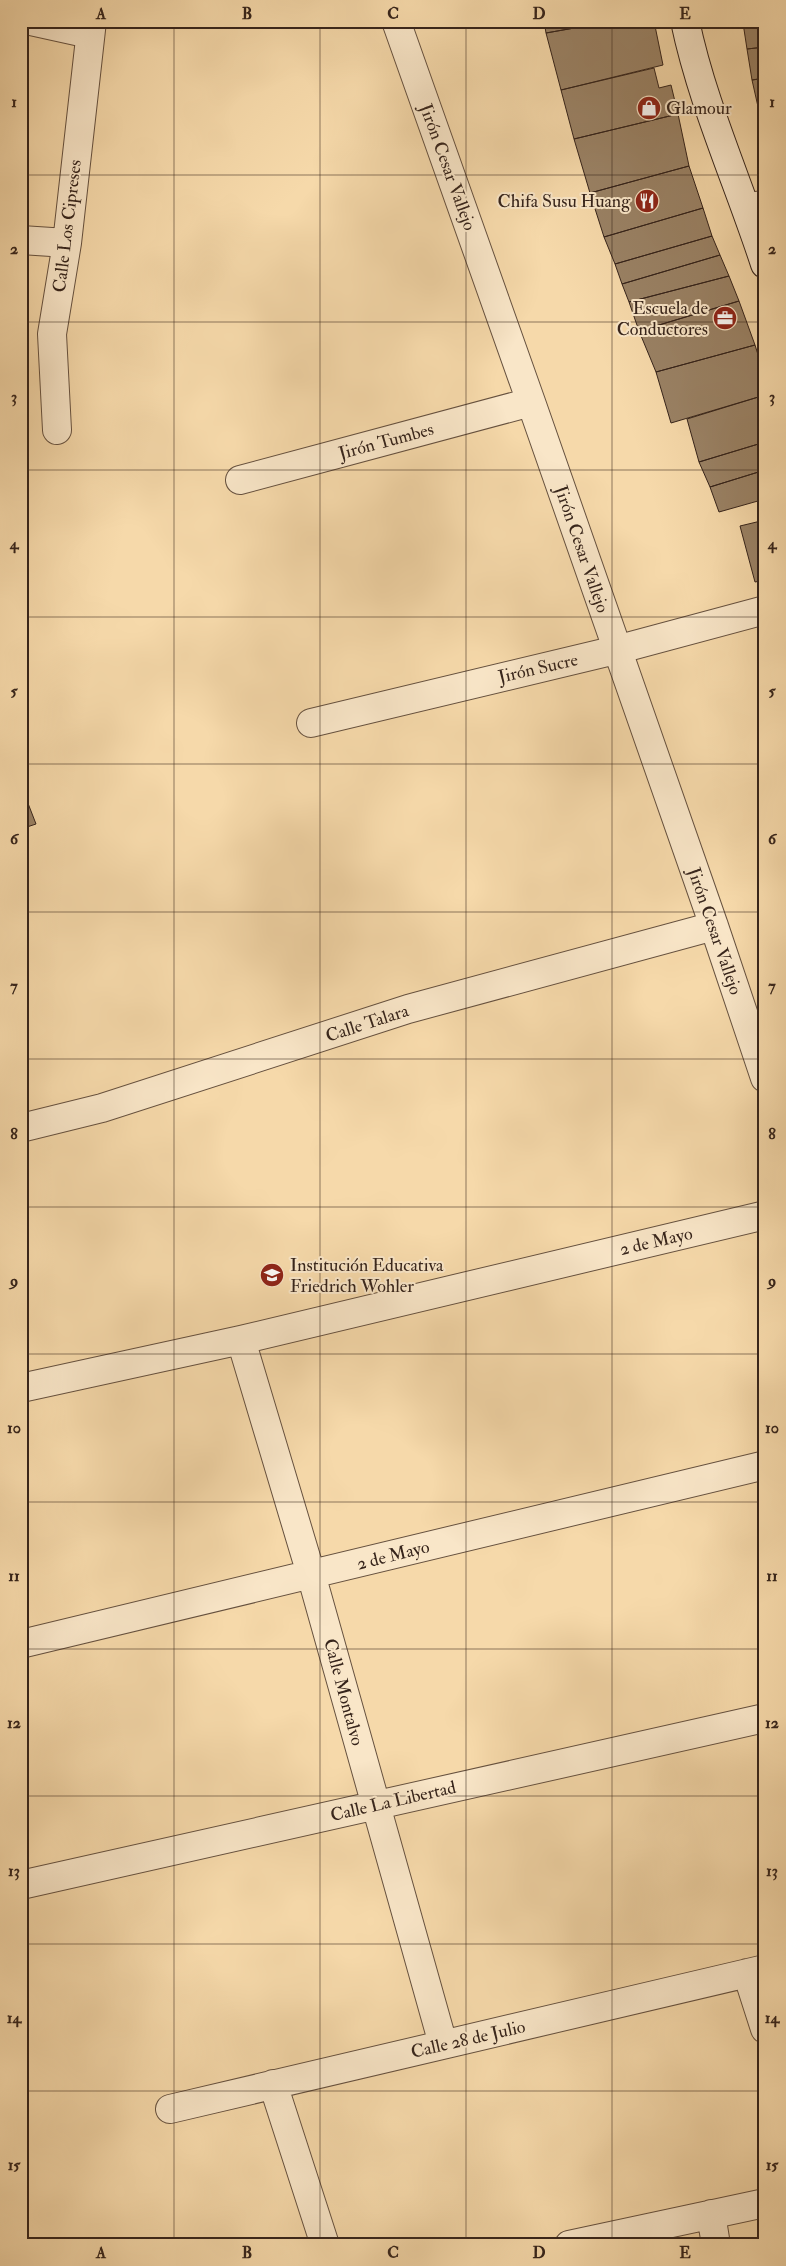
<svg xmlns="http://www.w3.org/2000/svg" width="786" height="2266" viewBox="0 0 786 2266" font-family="'IM FELL Double Pica',serif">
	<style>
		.building { fill: #9a8265; stroke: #36241b }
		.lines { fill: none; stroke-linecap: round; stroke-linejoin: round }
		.minor-casing { stroke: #66513f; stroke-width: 30 }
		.secondary-casing { stroke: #36241b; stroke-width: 30 }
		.minor { stroke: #f9e6c8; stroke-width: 28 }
		.secondary { stroke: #f9e6c8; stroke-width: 28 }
		.grid { fill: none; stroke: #36241b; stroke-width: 1; stroke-opacity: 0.55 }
		.labels { text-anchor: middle; stroke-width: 4; stroke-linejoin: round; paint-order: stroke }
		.poi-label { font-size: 18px; fill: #36241b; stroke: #f9e6c8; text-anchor: start }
		.street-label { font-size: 18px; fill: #36241b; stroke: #f9e6c8 }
		.neatline { fill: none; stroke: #36241b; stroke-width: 2 }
		.grid-label { font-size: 16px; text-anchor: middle; font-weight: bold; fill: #36241b }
	</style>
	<rect width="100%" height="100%" fill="#f6d9aa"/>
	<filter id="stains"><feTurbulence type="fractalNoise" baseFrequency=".004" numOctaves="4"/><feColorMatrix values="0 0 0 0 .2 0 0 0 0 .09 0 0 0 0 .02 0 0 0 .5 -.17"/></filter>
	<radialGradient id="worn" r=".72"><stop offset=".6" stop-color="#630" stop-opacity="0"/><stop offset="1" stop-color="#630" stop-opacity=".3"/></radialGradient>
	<!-- building -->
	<path class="building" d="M544,21H614L546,33Z
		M614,21H654L663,65L561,90L546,33Z
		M765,21V47L747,49L743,23Z
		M765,47V78L752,80L747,49Z
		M654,68L659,88L671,85L678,114L574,139L561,90Z
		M765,78V119L761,120L752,80Z
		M678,114L689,166L590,193L574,139Z
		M765,119V164L761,120Z
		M689,166L703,208L604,237L590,193Z
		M703,208L712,236L615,264L604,237Z
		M712,236L720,255L622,284L615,264Z
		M720,255L729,276L629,302L622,284Z
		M729,276L739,301L639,331L629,302Z
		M739,301L755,345L656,372L639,331Z
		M755,345L765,377V395L671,423L656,372Z
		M765,395V442L699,462L687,419Z
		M765,442V470L710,487L699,462Z
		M765,470V499L719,512L710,487Z
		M765,520V580L755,582L740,526Z
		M24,793L36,824L21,829V794Z"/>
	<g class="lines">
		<!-- minor casing -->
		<g class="minor-casing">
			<path id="minor" d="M31,21L90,34
				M396,21L531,402L714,926L765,1078
				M747,207L765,205
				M21,240L67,243
				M57,430L52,334L67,243L92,21
				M240,480L531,402
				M311,723L616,650L765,610
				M21,1128L102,1108L408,1009L714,926
				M241,1340L311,1574L443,2044
				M21,1388L241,1340L765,1215
				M21,1644L765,1465
				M21,1885L765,1718
				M747,1973L765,2029
				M273,2084L325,2245
				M170,2109L765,1969
				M711,2214L716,2245
				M569,2245L765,2203"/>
		</g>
		<!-- secondary casing -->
		<g class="secondary-casing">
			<path id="secondary" d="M685,21C702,103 739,184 765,264"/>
		</g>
		<!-- minor -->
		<use href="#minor" class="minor"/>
		<!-- secondary -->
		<use href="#secondary" class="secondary"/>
	</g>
	<!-- grid -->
	<path class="grid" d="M174,21V2245M320,21V2245M466,21V2245M612,21V2245M21,175H765M21,322H765M21,470H765M21,617H765M21,764H765M21,912H765M21,1059H765M21,1207H765M21,1354H765M21,1502H765M21,1649H765M21,1796H765M21,1944H765M21,2091H765"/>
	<!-- icons -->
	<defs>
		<g id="shop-disc" transform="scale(1.25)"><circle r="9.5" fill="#8f2418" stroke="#f9e6c8"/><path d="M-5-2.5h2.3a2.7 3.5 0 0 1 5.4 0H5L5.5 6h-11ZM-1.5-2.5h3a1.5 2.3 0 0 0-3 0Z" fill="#fff"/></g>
		<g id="restaurant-disc" transform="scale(1.25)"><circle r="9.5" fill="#8f2418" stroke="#f9e6c8"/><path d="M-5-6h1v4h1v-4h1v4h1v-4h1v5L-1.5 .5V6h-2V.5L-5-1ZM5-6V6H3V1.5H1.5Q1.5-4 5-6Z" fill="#fff"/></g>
		<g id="office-disc" transform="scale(1.25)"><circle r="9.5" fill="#8f2418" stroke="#f9e6c8"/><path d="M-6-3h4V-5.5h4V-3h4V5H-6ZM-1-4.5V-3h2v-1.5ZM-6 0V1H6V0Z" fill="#fff"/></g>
		<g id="school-disc" transform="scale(1.25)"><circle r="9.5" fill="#8f2418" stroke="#f9e6c8"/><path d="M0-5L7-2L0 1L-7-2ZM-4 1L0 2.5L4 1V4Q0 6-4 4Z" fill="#fff"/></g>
	</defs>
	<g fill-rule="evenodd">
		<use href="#shop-disc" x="649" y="108"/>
		<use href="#restaurant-disc" x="647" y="201"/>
		<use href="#office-disc" x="725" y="318"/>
		<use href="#school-disc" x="272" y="1275"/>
	</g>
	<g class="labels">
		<!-- poi labels -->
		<g class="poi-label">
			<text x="666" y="114">Glamour</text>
			<text x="630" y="207" text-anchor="end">Chifa Susu Huang</text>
			<text x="708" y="314" text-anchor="end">Escuela de<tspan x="708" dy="21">Conductores</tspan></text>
			<text x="290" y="1271">Institución Educativa<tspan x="290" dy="21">Friedrich Wohler</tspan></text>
		</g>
		<!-- street labels -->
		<g class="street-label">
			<text transform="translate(448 167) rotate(70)" y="6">Jirón Cesar Vallejo</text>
			<text transform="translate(67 226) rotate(-83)" y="6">Calle Los Cipreses</text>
			<text transform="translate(386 441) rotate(-15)" y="6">Jirón Tumbes</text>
			<text transform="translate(582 549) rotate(71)" y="6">Jirón Cesar Vallejo</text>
			<text transform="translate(538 668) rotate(-13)" y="6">Jirón Sucre</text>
			<text transform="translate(715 931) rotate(71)" y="6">Jirón Cesar Vallejo</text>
			<text transform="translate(367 1023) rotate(-18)" y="6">Calle Talara</text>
			<text transform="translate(656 1241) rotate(-13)" y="6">2 de Mayo</text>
			<text transform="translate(393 1555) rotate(-14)" y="6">2 de Mayo</text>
			<text transform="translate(344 1692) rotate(75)" y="6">Calle Montalvo</text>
			<text transform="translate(393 1801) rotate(-13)" y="6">Calle La Libertad</text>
			<text transform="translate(468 2039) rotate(-13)" y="6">Calle 28 de Julio</text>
		</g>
	</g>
	<!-- margin -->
	<rect width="786" height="2266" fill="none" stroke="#f6d9aa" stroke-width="55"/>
	<rect x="28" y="28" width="730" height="2210" class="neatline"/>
	<g class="grid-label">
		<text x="101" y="19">A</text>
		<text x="247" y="19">B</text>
		<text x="393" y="19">C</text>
		<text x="539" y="19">D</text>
		<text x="685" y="19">E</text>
		<text x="14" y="107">1</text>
		<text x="772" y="107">1</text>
		<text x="14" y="254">2</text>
		<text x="772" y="254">2</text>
		<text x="14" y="402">3</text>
		<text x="772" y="402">3</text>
		<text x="14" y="549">4</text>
		<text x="772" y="549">4</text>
		<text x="14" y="696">5</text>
		<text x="772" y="696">5</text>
		<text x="14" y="844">6</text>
		<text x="772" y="844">6</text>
		<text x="14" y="991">7</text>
		<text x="772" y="991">7</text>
		<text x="14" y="1139">8</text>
		<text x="772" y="1139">8</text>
		<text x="14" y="1286">9</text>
		<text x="772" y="1286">9</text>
		<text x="14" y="1433">10</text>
		<text x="772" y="1433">10</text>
		<text x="14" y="1581">11</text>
		<text x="772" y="1581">11</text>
		<text x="14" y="1728">12</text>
		<text x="772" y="1728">12</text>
		<text x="14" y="1876">13</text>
		<text x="772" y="1876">13</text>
		<text x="14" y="2023">14</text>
		<text x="772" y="2023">14</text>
		<text x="14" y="2170">15</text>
		<text x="772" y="2170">15</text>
		<text x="101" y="2258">A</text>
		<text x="247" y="2258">B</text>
		<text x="393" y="2258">C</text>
		<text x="539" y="2258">D</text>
		<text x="685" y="2258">E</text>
	</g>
	<rect width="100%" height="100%" filter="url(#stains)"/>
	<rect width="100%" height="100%" fill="url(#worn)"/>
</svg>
